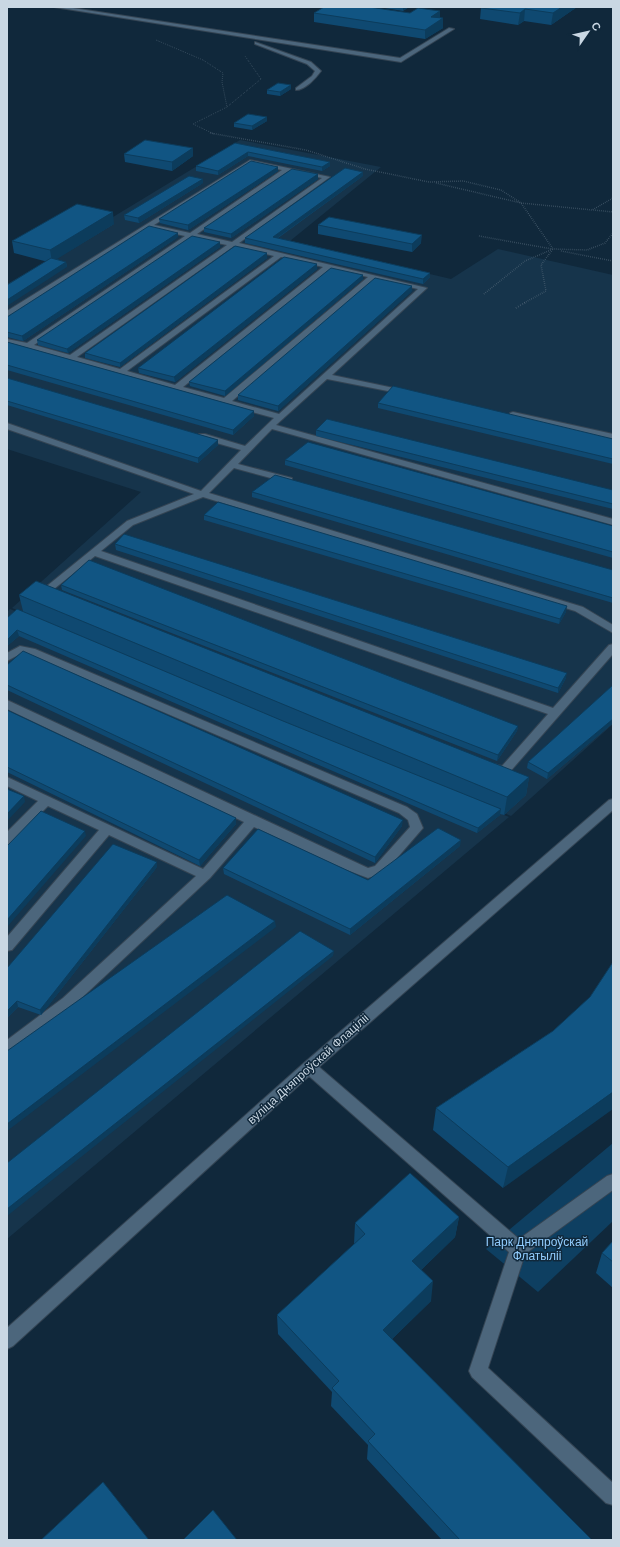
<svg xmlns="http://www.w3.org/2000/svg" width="620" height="1547" viewBox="0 0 620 1547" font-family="Helvetica,sans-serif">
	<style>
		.built { fill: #16344b }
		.green { fill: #0e3f61 }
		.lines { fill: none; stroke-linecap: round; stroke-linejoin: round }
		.minor-casing { stroke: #344453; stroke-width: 2 }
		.path-far2 { stroke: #55697a; stroke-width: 1; stroke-dasharray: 0.5 1.5; stroke-linecap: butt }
		.path-far1 { stroke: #55697a; stroke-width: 1.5; stroke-dasharray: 0.5 1.5; stroke-linecap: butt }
		.path { stroke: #55697a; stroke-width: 2; stroke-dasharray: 0.5 2; stroke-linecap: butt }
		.minor { fill: #4c667c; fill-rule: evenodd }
		.wall { fill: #0f4971 }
		.shaded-wall { fill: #0c3c5c }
		.building { fill: #115583; stroke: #0c3c5c }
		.labels { text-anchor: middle; stroke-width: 3; stroke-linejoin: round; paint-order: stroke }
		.near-street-label { font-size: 12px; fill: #c9d7e3; stroke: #10283b }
		.near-park-label { font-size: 12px; fill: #92cdfe; stroke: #10283b }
	</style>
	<rect width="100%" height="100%" fill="#10283b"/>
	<!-- built -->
	<path class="built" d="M240,140L381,167L290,241L451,279L498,249L613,275V724L511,816L12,608L141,492L7,449V284L38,266L52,262L113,217Z
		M10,609L509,817L7,1239V612Z"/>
	<!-- green -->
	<path class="green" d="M613,1143V1221L538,1292L486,1249Z"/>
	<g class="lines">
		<!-- minor casing -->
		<g class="minor-casing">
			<path id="minor" d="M54,7H66L400,58L449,28L454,29L401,62Z
				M255,42L311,62L321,71C316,78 305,90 296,90V88L312,76L315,71L307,64L255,44Z
				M250,160L330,177L239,243L427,288L332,375L408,391V395L327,379L276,425L613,519V525L272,429L238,464L292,478V482L289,483L234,468L209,493L583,607L613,625V633L575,611L203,497L133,525L101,551L553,708L609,645L613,644V654L508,774L504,775L490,771L488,768L490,765L494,764L502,766L548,714L95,556L54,589L60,594L59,596H51L42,590L127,521L194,494L7,429V423L201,491L241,450L199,438V434H205L245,446L274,418L7,343V339L27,343L185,236L149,228L10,316H7V311ZM251,164L282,170L190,233L154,225ZM289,171L322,178L232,242L197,234ZM192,238L227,245L70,355L34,345ZM234,246L274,256L120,369L77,357ZM281,257L323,267L175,385L127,371ZM330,269L368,277L224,398L183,387ZM375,279L418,289L279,414L232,401Z
				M513,412L613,434V440L510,417V413Z
				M20,646L35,649L407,807L417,814L423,828L384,873L368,878L344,869L254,827L210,878L73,1006L12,1052L7,1054V1040L63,998L196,876L109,835L12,950L7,951V937L99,830L48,806L11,843L7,845V832L38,801L7,786V777L203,869L244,822L7,709V700L368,868L375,866L410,827L408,820L399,813L28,654L22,653L7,661V653Z
				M613,799V810L319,1067L519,1239L607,1176L613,1174V1190L525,1254L488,1368L613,1483V1505L606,1503L472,1377L469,1371L509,1252L309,1076L13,1346L7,1349V1328L304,1063L609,800Z"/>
		</g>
		<!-- path-far2 -->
		<path class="path-far2" d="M156,40L203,60L223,73L222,82L227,107
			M214,134L193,124L227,107L261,79L245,56"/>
		<!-- path-far1 -->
		<path class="path-far1" d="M210,133L306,150L365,169L429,182L463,181L501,190L521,203L592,210L613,198
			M436,183L521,203L553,249L541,265L546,291L524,303
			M593,210L613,212
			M479,236L552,249
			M561,251L613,261
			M484,294L525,261L553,249L587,250L605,243L613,233"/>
		<!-- path -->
		<path class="path" d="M516,308L526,302"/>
		<!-- minor -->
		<use href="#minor" class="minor"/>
	</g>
	<!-- wall -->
	<path class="wall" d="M378,7H409L403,11Z
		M482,7H577L551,25L524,21L518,25L480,19L481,8Z
		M314,13L440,18L443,28L425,39L314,22Z
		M291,89L280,96L267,94V90Z
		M267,121L252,130L234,127V123Z
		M235,143L330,162V166L322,171L248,156L218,175L196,171V166Z
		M124,154L193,156L172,171L125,162Z
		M278,167V171L188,230L160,223L159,219Z
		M318,174V179L231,238L204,232V228Z
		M363,176L278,238L430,273V277L423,284L245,243V238Z
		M203,183L139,223L125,220L124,215Z
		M114,224L56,259L66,262L67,267L14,253L12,241Z
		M318,225L421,243L412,252L318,234Z
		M178,237L23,341L7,337V317Z
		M220,242V247L68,353L38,345L37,340Z
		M267,253V258L120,367L85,358V353Z
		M317,264V269L175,382L139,373L138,368Z
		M363,275V279L225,396L190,386L189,382Z
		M412,291L278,411L238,400V395Z
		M7,342L254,411V416L233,435L7,370Z
		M7,378L218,440V445L198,463L7,405Z
		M378,403L613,439V464L378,408Z
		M316,430L613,490V509L316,436Z
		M285,460L613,526V558L285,465Z
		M252,492L613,570V603L252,497Z
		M204,515L566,612L559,624L204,520Z
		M115,544L566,678L558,693L116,550Z
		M61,585L518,726L517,731L497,761L62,590Z
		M19,595L529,777L526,795L504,815L500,814V815L477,833L19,636L7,646L23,611Z
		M7,665L402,826L375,863L7,690Z
		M613,685V723L547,779L527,768L528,762Z
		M7,710L236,824L200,866L7,772Z
		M460,846L350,935L224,874L223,868L368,880Z
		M157,867L41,1015L18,1007L7,1018V968Z
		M590,997L503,1188L433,1130L436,1108L553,1031Z
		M459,1217L455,1237L421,1270L431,1301L392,1339L592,1540H442L367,1459L368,1445L331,1406L332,1392L278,1334L277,1315L354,1244L355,1223Z
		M613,1241V1288L596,1273L602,1253Z"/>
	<!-- shaded-wall -->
	<path class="shaded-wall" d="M403,7H409L403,11Z
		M562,7H577L551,25L553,13Z
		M525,9L524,21L518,25L520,13Z
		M440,11V20L431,17Z
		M443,18V28L425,39V30Z
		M291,85V89L280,96V92Z
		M267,117V121L252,130V126Z
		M193,148V156L172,171V162Z
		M248,152V156L218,175V171Z
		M330,162V166L322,171V167Z
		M278,167V171L188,230V225Z
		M363,172V176L273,241V237Z
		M318,174V179L231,238V234Z
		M203,179V183L139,223L138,218Z
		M113,212L114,224L52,262L50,250Z
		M178,233V237L23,341L22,336Z
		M422,235L421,243L412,252V244Z
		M220,242V247L68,353L67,349Z
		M267,253V258L120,367V363Z
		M66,262L67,267L7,306V300Z
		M317,264V269L175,382L174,377Z
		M430,273V277L423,284V279Z
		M363,275V279L225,396V391Z
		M412,286V291L278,411V406Z
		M254,411V416L233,435V430Z
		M218,440V445L198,463V458Z
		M567,606L566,612L559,624L560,619Z
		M17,630L19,636L7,646V640Z
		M567,673L566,678L558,693V688Z
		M613,719V723L547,779L548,773Z
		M518,726L517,731L497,761L498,755Z
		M529,777L526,795L504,815L507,797Z
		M24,796L25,802L7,821V814Z
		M501,809L500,815L477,833L478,828Z
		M236,818V824L200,866L199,860Z
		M403,820L402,826L375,863V857Z
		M85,831L86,836L7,927V920Z
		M461,840L460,846L350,935V929Z
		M157,862V867L41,1015L40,1010Z
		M275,921L276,927L7,1131V1124Z
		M334,951L333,956L7,1216V1209Z
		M17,1001L18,1007L7,1018V1011Z
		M613,1092V1109L503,1188L508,1167Z
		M459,1217L455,1237L410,1281L412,1261Z
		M433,1281L431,1301L382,1349L383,1330Z"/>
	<!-- building -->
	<path class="building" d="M324,7H369L410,13L418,8L440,11L431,17L443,18L425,30L314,13Z
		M482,7H562L553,13L525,9L520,13L481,8Z
		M278,83L291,85L280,92L267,90Z
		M248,114L267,117L252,126L234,123Z
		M145,140L193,148L172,162L124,154Z
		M235,143L330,162L322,167L248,152L218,171L196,166Z
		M251,161L278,167L188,225L159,219Z
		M345,168L363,172L273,237L430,273L423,279L245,238Z
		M292,169L318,174L231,234L204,228Z
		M189,176L203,179L138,218L124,215Z
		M77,204L113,212L50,250L12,241Z
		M329,217L422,235L412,244L318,225Z
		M149,226L178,233L22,336L7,332V317Z
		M192,236L220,242L67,349L37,340Z
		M235,246L267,253L120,363L85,353Z
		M284,257L317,264L174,377L138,368Z
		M51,258L66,262L7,300V285Z
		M331,268L363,275L225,391L189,382Z
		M375,278L412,286L278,406L238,395Z
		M7,342L254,411L233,430L7,365Z
		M7,378L218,440L198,458L7,401Z
		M393,386L613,439V459L378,403Z
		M327,419L613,490V504L316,430Z
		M308,442L613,526V552L285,460Z
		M275,475L613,570V598L252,492Z
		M218,502L567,606L560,619L204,515Z
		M124,534L567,673L558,688L115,544Z
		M89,560L518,726L498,755L61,585Z
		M36,581L529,777L507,797L19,595Z
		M17,609L283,721L501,809L478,828L17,630L7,640V618Z
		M23,651L403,820L375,857L7,685V665Z
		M613,685V719L548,773L528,762Z
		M7,710L236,818L199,860L7,767Z
		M7,789L24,796L7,814Z
		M41,811L85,831L7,920V846Z
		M438,828L461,840L350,929L223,868L258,829L368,880Z
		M113,844L157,862L40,1010L17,1001L7,1011V968Z
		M227,895L275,921L7,1124V1051Z
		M300,931L334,951L7,1209V1163Z
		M613,962V1092L508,1167L436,1108L553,1031L590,997Z
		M410,1173L459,1217L412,1261L433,1281L383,1330L592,1540H460L368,1441L375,1434L332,1388L339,1381L277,1315L365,1234L355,1223Z
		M613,1241V1262L602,1253Z
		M103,1482L149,1540H41Z
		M213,1510L237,1540H183Z"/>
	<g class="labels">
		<!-- near-street labels -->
		<g class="near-street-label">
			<text transform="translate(308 1069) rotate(-42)" y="4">вуліца Дняпроўскай Флаціліі</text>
		</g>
		<!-- near-park labels -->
		<g class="near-park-label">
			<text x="537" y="1246">Парк Дняпроўскай<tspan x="537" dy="14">Флатыліі</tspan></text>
		</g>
	</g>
	<!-- border -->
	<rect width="620" height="1547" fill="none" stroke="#c9d7e3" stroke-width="16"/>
	<!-- north arrow -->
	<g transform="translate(588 32) rotate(56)" stroke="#10283b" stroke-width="3" paint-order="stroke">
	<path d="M0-3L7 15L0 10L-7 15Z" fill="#c9d7e3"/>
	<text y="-6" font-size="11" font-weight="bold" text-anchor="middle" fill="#c9d7e3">С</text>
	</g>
</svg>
